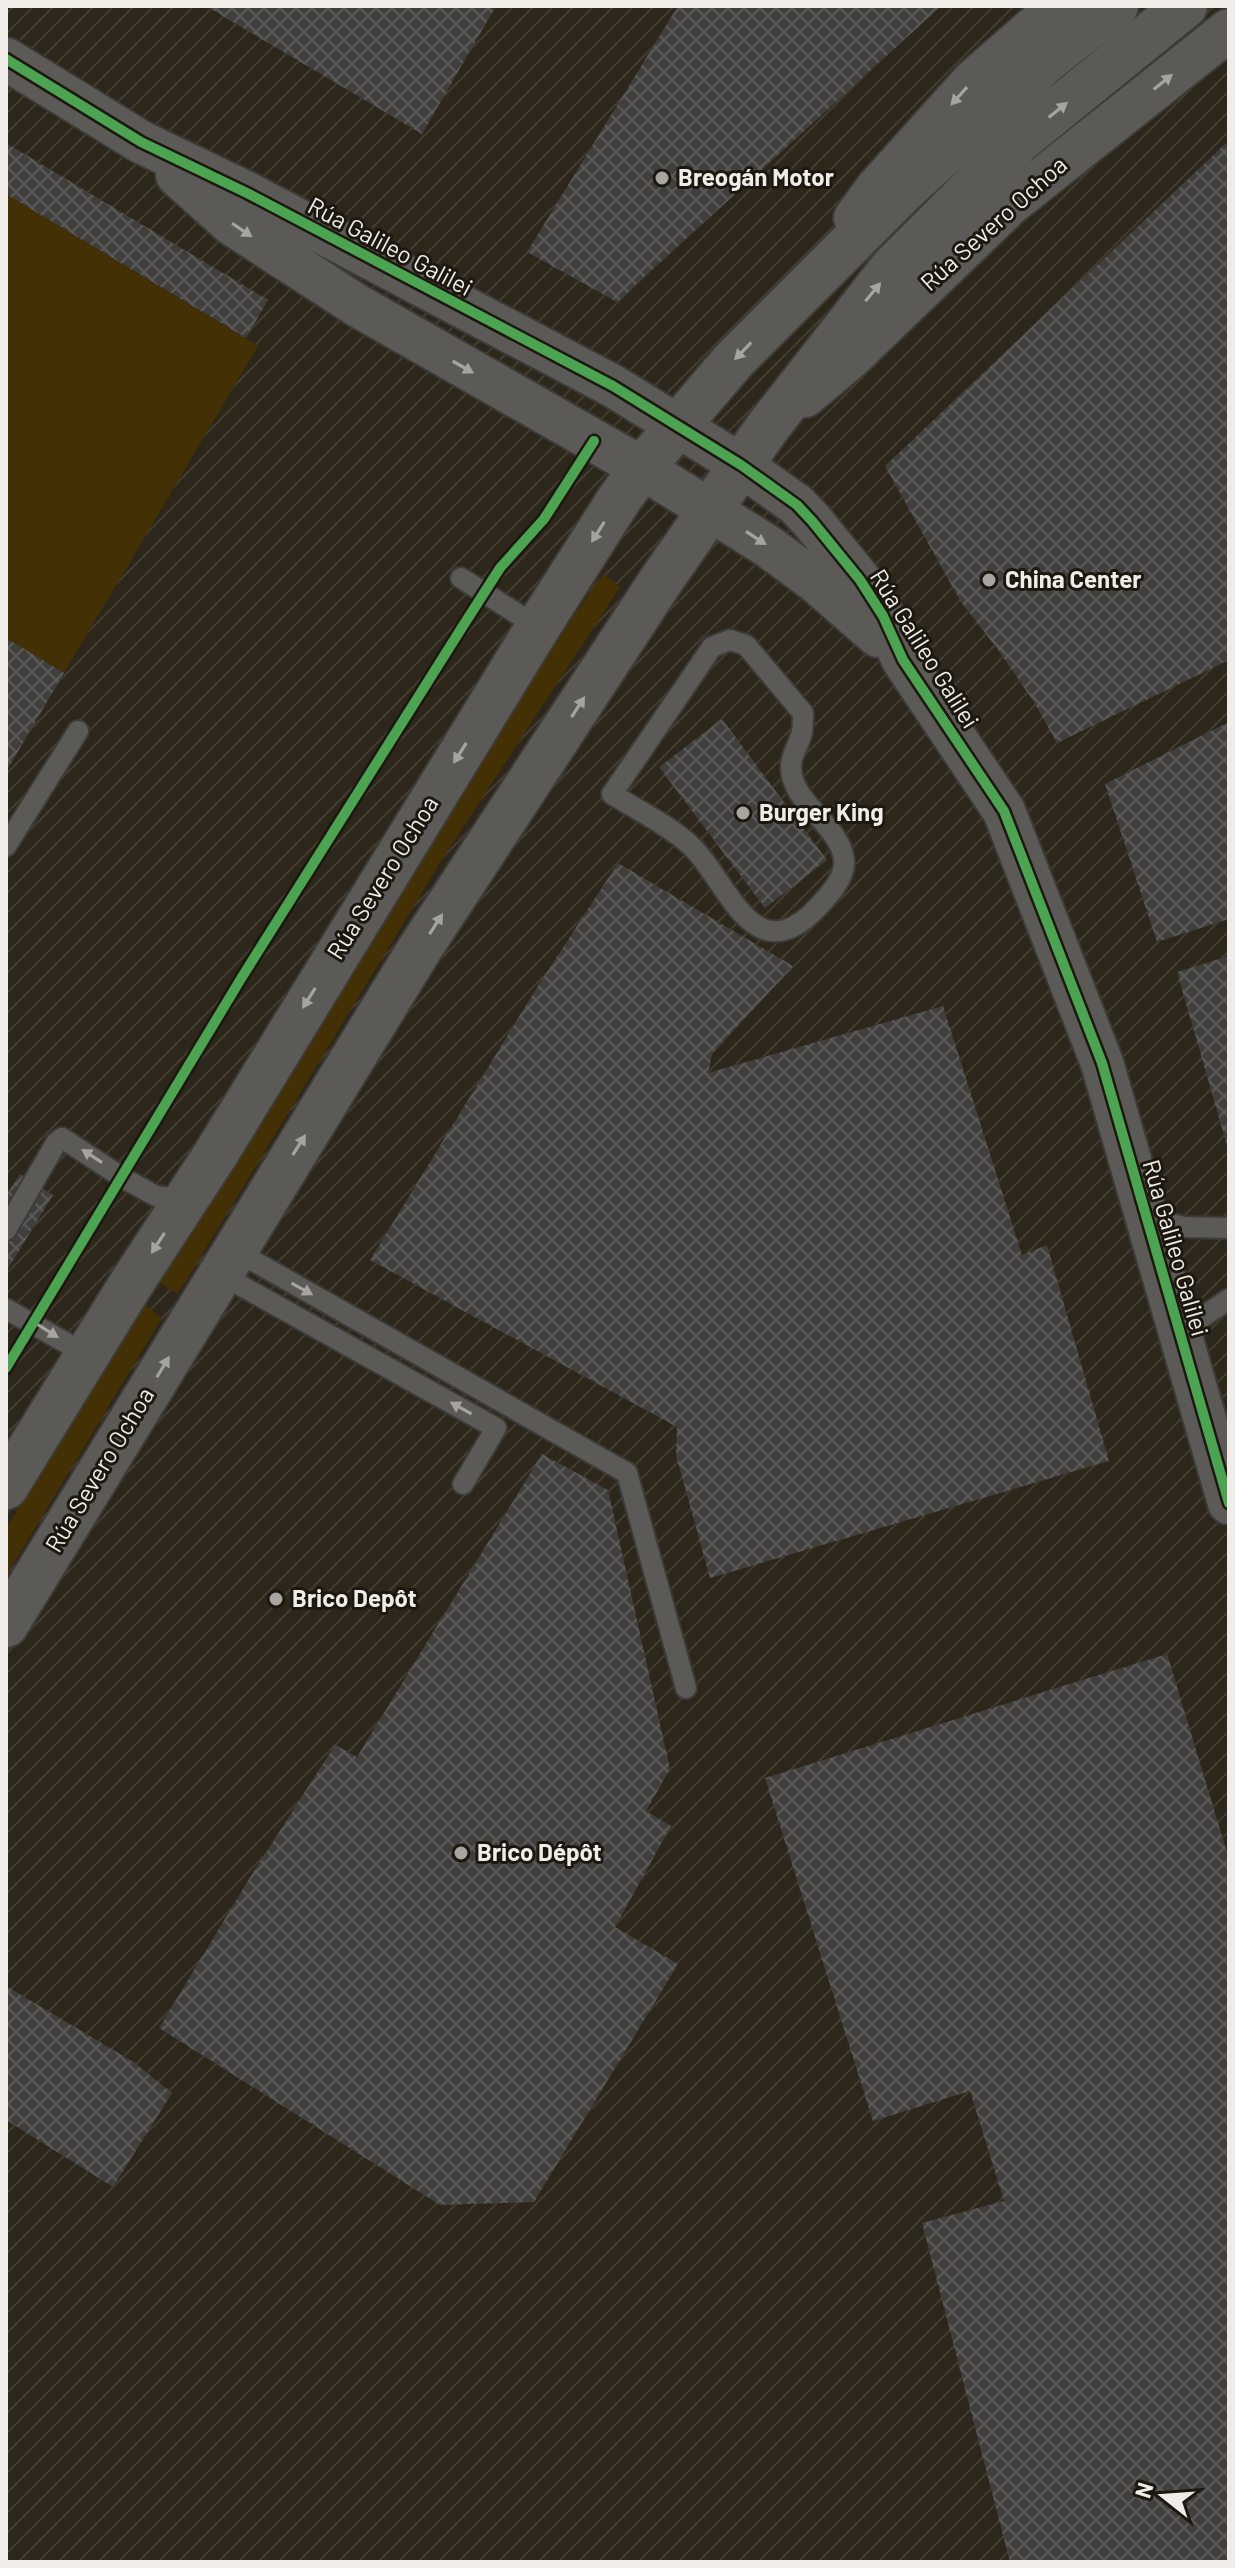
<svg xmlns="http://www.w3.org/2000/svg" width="1235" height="2568" viewBox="0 0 1235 2568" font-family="Barlow,sans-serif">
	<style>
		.industrial { fill: url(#industrial-furrows) }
		.grass { fill: #433004 }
		.building { fill: url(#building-cross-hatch) }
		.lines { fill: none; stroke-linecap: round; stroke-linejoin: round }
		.service-casing { stroke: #3d3b38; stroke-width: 24 }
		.minor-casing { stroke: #3d3b38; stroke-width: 46 }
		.secondary-casing { stroke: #3d3b38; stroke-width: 48 }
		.service { stroke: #5b5a57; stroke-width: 20 }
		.minor { stroke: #5b5a57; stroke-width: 42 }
		.secondary { stroke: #5b5a57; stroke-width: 44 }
		.cycleway-casing { stroke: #1c1810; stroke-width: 15 }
		.cycleway { stroke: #4ca352; stroke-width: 10 }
		.oneway { fill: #a6a4a0 }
		.poi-dot { fill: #a8a5a1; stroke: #1c1810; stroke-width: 3 }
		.labels { text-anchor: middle; stroke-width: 6; stroke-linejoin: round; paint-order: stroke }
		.poi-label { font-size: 24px; font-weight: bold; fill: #f0ede8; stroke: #1c1810; text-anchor: start }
		.street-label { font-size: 24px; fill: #f0ede8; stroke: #1c1810 }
	</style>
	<defs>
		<pattern id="industrial-furrows" width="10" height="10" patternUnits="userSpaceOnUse" patternTransform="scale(2)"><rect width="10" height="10" fill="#2d261a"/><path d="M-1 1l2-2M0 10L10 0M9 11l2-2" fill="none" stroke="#423b30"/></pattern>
		<pattern id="building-cross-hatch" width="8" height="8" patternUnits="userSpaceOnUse" patternTransform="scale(2)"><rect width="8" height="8" fill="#413e3e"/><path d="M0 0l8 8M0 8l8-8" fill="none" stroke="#5d5a5a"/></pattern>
	</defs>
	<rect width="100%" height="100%" fill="#22201d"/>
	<!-- industrial -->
	<path class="industrial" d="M6,6H1229V2562H6Z"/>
	<!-- grass -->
	<path class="grass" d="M6,194L258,346L64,673L6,638Z
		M603,574L620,587L443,858L178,1294L157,1281L510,707Z
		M144,1304L162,1318L6,1576V1529Z"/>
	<!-- building -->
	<path class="building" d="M206,6H496L422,134Z
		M678,6H941L617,302L527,252Z
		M6,143L268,300L246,338L6,194Z
		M1226,143L1229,149V660L1057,743L1034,702L996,647L961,602L885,466Z
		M6,638L64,673L6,772Z
		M722,719L827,860L765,908L659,767Z
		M1229,722V919L1157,942L1105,784Z
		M618,863L793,966L712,1054L708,1073L943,1006L1022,1255L1047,1245L1109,1461L710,1578L676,1455L677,1427L370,1260L536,989Z
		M1229,956V1149H1228L1177,972Z
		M20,1174L53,1195L6,1272V1196Z
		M542,1454L608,1490L670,1769L646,1811L671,1826L615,1927L678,1964L534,2202L440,2205L159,2028L249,1879L335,1745L357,1757Z
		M1167,1654L1229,1859V2562H1010L922,2223L1004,2201L970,2091L873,2121L765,1778Z
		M6,1986L135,2063L172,2093L113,2187L6,2120Z"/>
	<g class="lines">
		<!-- service casing -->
		<g class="service-casing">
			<path id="service" d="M461,578L538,627
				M730,640L746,645L803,713C803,719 803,726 802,732C800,743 791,754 791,766C790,803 840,824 844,860C846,877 829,895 818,907C752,977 727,877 689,844C667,824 637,810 612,794L712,647Z
				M6,846L78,731
				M1146,1218L1184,1227L1229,1228
				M6,1230L56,1143L62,1138L123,1178L156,1196L186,1200
				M234,1250L627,1473L686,1688
				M220,1274L496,1428L463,1484
				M6,1309L70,1345L86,1360
				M1179,1333L1229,1299"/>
		</g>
		<!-- minor casing -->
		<g class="minor-casing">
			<path id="minor" d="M6,59L141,142L249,194L613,386L741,465L797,505L812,521L860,580L883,616L903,660L1004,811L1102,1063L1229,1503
				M177,175L233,225L358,306L642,468L766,545L815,581L878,636
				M855,218L877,188L974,80L1059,6
				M805,396L849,359L1010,204L1229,30"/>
		</g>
		<!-- secondary casing -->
		<g class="secondary-casing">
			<path id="secondary" d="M6,1487L131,1284L217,1152L538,627L620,498L642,468L734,360L903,191L1047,60L1116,6
				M6,1625L419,950L662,579L767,428L892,268L1020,140L1185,6"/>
		</g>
		<!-- service -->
		<use href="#service" class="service"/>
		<!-- minor -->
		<use href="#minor" class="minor"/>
		<!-- secondary -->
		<use href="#secondary" class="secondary"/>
		<!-- cycleway casing -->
		<g class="cycleway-casing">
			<path id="cycleway" d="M6,59L141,142L249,194L613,386L741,465L797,505L812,521L860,580L883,616L903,660L1004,811L1102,1063L1229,1503
				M6,1368L242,977L461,629L500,568L544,519L594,441"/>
		</g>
		<!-- cycleway -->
		<use href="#cycleway" class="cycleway"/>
	</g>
	<!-- one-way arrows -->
	<defs><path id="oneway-solid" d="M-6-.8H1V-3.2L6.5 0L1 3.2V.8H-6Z" transform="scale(2)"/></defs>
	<g class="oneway">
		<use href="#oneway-solid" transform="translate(1163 82) rotate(-39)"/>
		<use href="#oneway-solid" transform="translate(959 96) rotate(132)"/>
		<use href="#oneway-solid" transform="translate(1058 110) rotate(-39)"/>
		<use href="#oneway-solid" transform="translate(242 230) rotate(34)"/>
		<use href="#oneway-solid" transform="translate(873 292) rotate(-51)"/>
		<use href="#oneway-solid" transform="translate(743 351) rotate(134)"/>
		<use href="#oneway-solid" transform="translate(463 367) rotate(30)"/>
		<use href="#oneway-solid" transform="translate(598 532) rotate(122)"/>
		<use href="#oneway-solid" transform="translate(756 538) rotate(33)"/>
		<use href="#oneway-solid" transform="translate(578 707) rotate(-57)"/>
		<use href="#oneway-solid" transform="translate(460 753) rotate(122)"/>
		<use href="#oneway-solid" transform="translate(436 924) rotate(-57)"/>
		<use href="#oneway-solid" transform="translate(309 998) rotate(122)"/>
		<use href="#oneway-solid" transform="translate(299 1145) rotate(-58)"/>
		<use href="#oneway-solid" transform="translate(92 1156) rotate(-147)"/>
		<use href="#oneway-solid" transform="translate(158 1243) rotate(123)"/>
		<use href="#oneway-solid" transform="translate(302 1289) rotate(29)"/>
		<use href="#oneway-solid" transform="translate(48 1331) rotate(32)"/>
		<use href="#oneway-solid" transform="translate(163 1367) rotate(-59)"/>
		<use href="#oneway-solid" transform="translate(461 1408) rotate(-151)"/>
	</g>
	<!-- markers -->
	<g class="poi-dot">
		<circle cx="662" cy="178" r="8"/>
		<circle cx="989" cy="580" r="8"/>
		<circle cx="743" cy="813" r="8"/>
		<circle cx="276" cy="1599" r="8"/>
		<circle cx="461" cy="1853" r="8"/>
	</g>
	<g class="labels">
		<!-- poi labels -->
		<g class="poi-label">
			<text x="678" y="186">Breogán Motor</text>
			<text x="1005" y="588">China Center</text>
			<text x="759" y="821">Burger King</text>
			<text x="292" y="1607">Brico Depôt</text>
			<text x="477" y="1861">Brico Dépôt</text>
		</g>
		<!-- street labels -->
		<g class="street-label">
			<text transform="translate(994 224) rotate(-42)" y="8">Rúa Severo Ochoa</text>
			<text transform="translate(390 247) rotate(28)" y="8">Rúa Galileo Galilei</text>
			<text transform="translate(924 649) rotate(58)" y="8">Rúa Galileo Galilei</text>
			<text transform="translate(383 878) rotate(-58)" y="8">Rúa Severo Ochoa</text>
			<text transform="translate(1175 1248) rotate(74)" y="8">Rúa Galileo Galilei</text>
			<text transform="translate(100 1470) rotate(-59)" y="8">Rúa Severo Ochoa</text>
		</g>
	</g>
	<!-- border -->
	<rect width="1235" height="2568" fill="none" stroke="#f0ede8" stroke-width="16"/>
	<!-- north arrow -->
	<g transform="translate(1163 2496) rotate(287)" stroke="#1c1810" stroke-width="6" paint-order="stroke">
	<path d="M0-6L14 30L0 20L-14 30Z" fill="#f0ede8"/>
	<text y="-12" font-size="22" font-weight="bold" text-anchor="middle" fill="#f0ede8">N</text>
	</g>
</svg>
